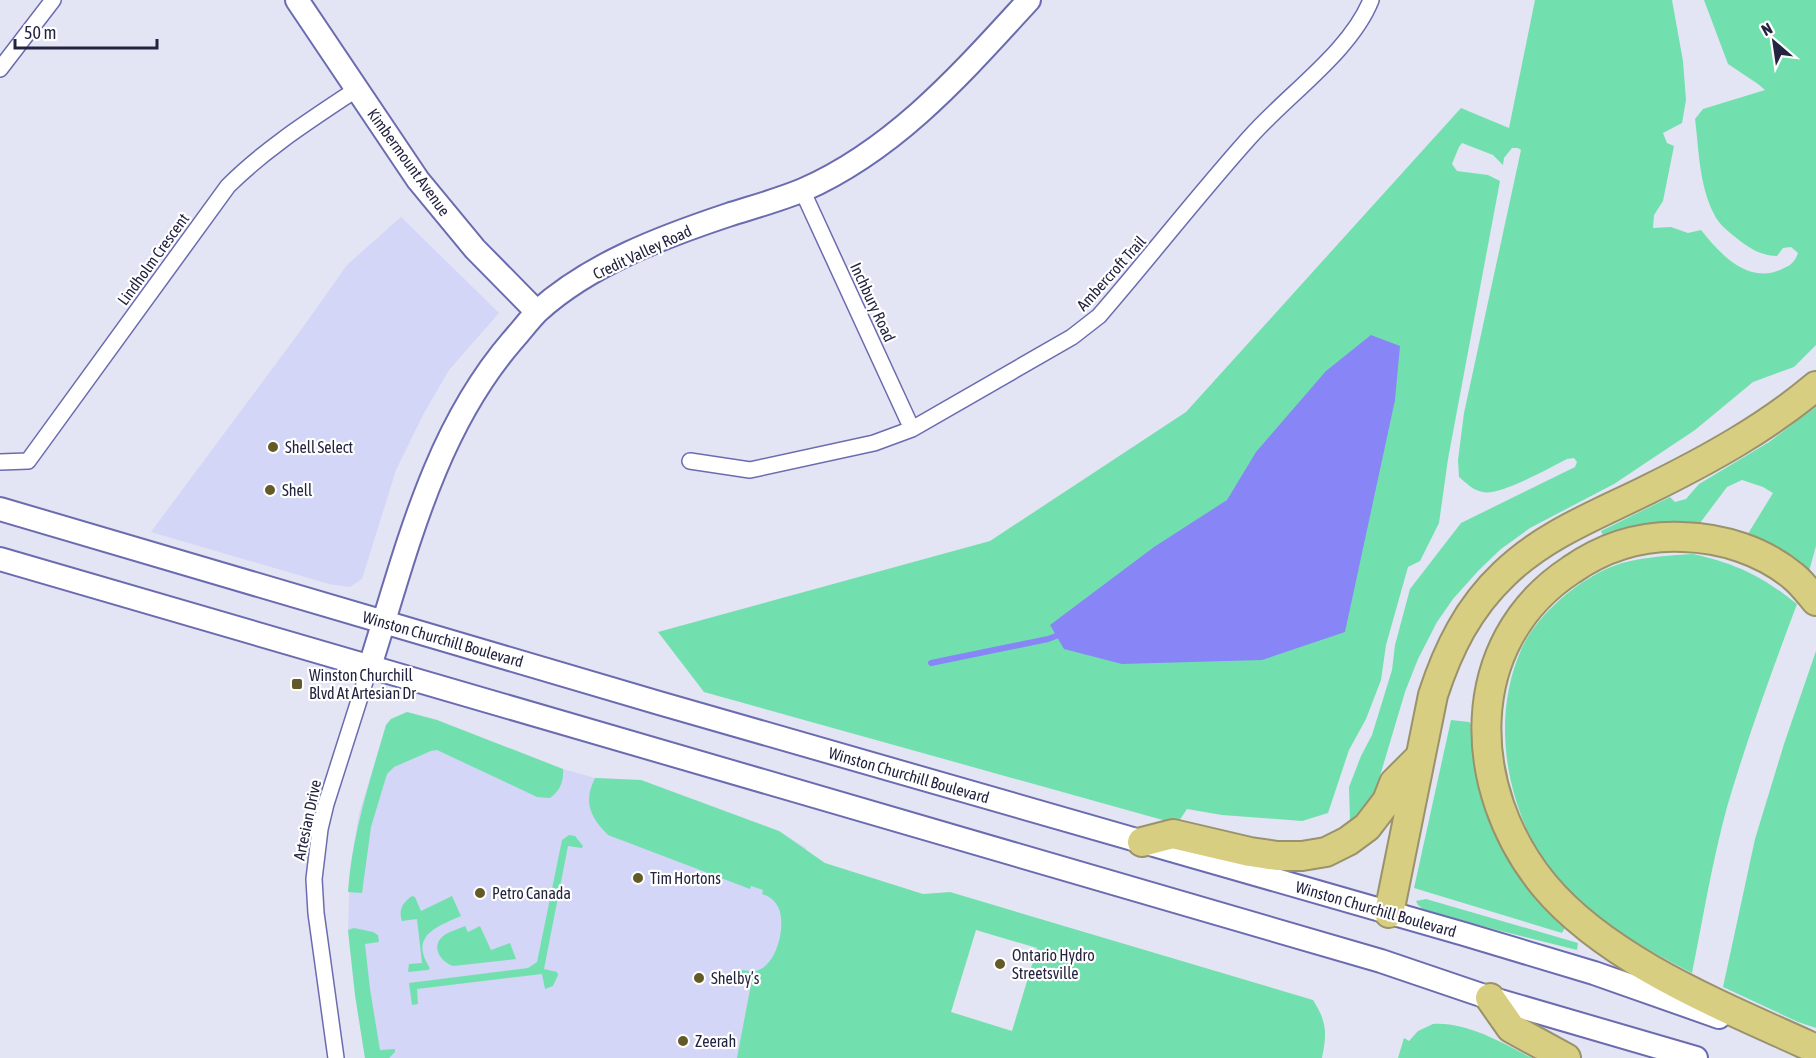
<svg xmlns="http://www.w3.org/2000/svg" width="1816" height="1058" viewBox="0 0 1816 1058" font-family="'Asap Condensed',sans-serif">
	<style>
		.built { fill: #d3d6f7 }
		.green { fill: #72e0ae; fill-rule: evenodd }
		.water { fill: #8885f6 }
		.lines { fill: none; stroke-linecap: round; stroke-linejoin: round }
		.stream { stroke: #8885f6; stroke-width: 6 }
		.street-casing { stroke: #6b6caf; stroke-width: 18 }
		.secondary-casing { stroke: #6b6caf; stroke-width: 26 }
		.highway-casing { stroke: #99926b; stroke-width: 32 }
		.street { stroke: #fff; stroke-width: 15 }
		.secondary { stroke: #fff; stroke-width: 22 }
		.highway { stroke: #d8ce82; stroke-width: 28 }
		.poi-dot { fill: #625b28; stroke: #fff; stroke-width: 2 }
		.labels { text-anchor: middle; stroke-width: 4.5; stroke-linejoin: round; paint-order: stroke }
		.street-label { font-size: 16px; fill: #242440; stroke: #fff }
		.poi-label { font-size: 16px; fill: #242440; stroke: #fff; text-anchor: start }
	</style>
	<rect width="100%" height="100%" fill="#e3e4f4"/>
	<!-- built -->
	<path class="built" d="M401,217L499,313L449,370L423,415L396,470L362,579L350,587L329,584L151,532L301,330L347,265Z
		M407,712L437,720L563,769L595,778L641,780L779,831L806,848L767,1058H365L355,995L348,930L350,868L359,814L386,725L391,719Z"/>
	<!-- green -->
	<path class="green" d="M1535,0H1672L1683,61L1686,100L1682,123L1663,133L1667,143L1674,146L1663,201L1654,215L1653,228L1671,227L1688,233L1701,230C1720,254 1748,285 1782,269C1790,266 1795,262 1798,253L1791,247L1783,248L1777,256C1763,256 1750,249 1739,240C1730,233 1719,225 1714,214C1699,185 1699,150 1695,119L1703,109L1765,90L1758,84L1728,64L1704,0H1816V345L1794,367L1753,382L1695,430L1614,484L1530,528L1501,549L1479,570L1453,599L1437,622L1418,659L1405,692L1374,796L1362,814L1350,821L1349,787L1361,756L1372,735L1392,670L1395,645L1410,589L1461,523L1575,467L1577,462L1574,458L1567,459C1551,467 1500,496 1483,492C1474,491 1466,483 1459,477L1458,460L1464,413L1521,150L1518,148H1512L1504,158L1503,165L1493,155L1462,143L1459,147L1452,164L1457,171L1488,175L1500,181L1448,459L1439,523L1420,561L1408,567L1386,645L1381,680L1366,719L1349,750L1328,813L1302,821L1222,815L1187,809L1177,824L704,692L658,632L990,541L1186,412L1461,108L1509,128Z
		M1816,407V546L1808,575L1746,537L1773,493L1763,487L1742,480L1727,487L1697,527L1604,538L1601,531L1670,497L1675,502L1686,499L1699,484L1769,442Z
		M1693,554C1737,564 1762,576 1797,604C1772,671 1747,739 1727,807C1712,862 1703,918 1692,973C1652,952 1594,922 1564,888C1510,826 1487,727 1521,650C1535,617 1573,585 1604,570C1631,557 1664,556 1693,554Z
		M1816,651V1028L1798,1022L1723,987L1755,839L1784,744Z
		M407,712L437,720L563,769C564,781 560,791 550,798L537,797L437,750L431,751L394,767L387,774L371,827L362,893L348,892C352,834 370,781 386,725L391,719Z
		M1451,720L1469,722L1474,728L1567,924L1562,933L1414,888Z
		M595,778L641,780L779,831L825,863L923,894L950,892L1313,1000C1327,1022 1327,1033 1322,1058H737L752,979L739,975L741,970C745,970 751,972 755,971C777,967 786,926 779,909C776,901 769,896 762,894L763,890L751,886L750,889L608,835C590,817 583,802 595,778ZM976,930L1037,948L1012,1031L951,1012Z
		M569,835L575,836L583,846L582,848L568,846L544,969L557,972L558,975L553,986L545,989L542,974L417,989L418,1004L412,1005L409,983L528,968L537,962L562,840Z
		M412,896L415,897L421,911L452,896L461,916C436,927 409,936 430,968L428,970L408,972L409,964L422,963L417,919L402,921C398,910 403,902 412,896Z
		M1426,899L1578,943L1577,950L1493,929L1423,909L1418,905L1416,901Z
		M465,926L468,932L480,926L491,950L510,943L516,959L453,966C441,962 430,947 443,936C448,932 458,929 465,926Z
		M354,928L373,932L378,935L379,942L365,944L370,989L380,1050L395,1049V1052L389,1058H365L355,995L348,930Z
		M1433,1024C1468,1022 1502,1043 1532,1058H1398L1404,1038L1409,1041L1418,1031Z"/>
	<!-- water -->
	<path class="water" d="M1371,335L1400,346L1395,400L1345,632L1262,660L1122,664L1064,649L1050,625L1154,547L1227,500L1256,452L1326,371Z"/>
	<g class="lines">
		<!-- stream -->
		<path class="stream" d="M931,663L1048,639L1056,636"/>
		<!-- street casing -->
		<g class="street-casing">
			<path id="street" d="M0,69L53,0
				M802,190L912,429
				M690,461L750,470L874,443L912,429L1072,337L1099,316C1150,257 1198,195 1250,137C1287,95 1351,51 1371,0
				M0,462L28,461L228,186C266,148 312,119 357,89
				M336,1058L316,913L314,879L320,829L326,804L370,666"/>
		</g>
		<!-- secondary casing -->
		<g class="secondary-casing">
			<path id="secondary" d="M297,0L418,180L475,249L537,312
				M0,509L659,703L1464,934L1594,973L1719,1017
				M0,559L1381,961L1490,998L1696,1058
				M370,666C406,553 433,433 512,341C521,331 529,320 538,311C590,264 662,237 728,215C753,207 779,200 803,190C896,149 962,73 1029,0"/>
		</g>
		<!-- highway casing -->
		<g class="highway-casing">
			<path id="highway" d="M1816,601C1809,593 1802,583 1793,576C1763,551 1722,538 1683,537C1642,535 1604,547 1571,570C1460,643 1466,790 1544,885C1608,962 1727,1008 1816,1049
				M1142,842L1173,834L1250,852L1277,856H1302L1326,852L1348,841L1367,827L1387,801L1394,783L1419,758
				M1389,913L1433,695C1448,649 1468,608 1504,574C1545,534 1599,514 1649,489C1708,460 1766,428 1816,386
				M1490,998L1511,1028L1566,1058"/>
		</g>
		<!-- street -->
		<use href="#street" class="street"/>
		<!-- secondary -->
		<use href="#secondary" class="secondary"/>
		<!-- highway -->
		<use href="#highway" class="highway"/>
	</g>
	<!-- markers -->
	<g class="poi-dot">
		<circle cx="273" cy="447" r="6"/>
		<circle cx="270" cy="490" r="6"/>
		<rect x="291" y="678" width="12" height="12" rx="3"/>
		<circle cx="638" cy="878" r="6"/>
		<circle cx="480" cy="893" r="6"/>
		<circle cx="1000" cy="964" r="6"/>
		<circle cx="699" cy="978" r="6"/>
		<circle cx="683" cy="1041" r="6"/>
	</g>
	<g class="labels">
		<!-- street labels -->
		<g class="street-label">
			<text transform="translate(409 162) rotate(54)" y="6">Kimbermount Avenue</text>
			<text transform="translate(642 252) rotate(-25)" y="6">Credit Valley Road</text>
			<text transform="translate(153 259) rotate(-54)" y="6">Lindholm Crescent</text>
			<text transform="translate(1111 273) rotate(-48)" y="6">Ambercroft Trail</text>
			<text transform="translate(873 302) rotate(65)" y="6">Inchbury Road</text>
			<text transform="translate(443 639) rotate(16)" y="6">Winston Churchill Boulevard</text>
			<text transform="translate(909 775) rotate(16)" y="6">Winston Churchill Boulevard</text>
			<text transform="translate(307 820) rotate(-78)" y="6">Artesian Drive</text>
			<text transform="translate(1376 909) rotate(16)" y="6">Winston Churchill Boulevard</text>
		</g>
		<!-- poi labels -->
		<g class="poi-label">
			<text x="285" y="453">Shell Select</text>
			<text x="282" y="496">Shell</text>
			<text x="309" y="681">Winston Churchill<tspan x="309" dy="18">Blvd At Artesian Dr</tspan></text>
			<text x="650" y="884">Tim Hortons</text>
			<text x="492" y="899">Petro Canada</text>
			<text x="1012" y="961">Ontario Hydro<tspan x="1012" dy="18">Streetsville</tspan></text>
			<text x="711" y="984">Shelby’s</text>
			<text x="695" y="1047">Zeerah</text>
		</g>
	</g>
	<!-- north arrow -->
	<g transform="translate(1774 42) rotate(331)" stroke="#ffffff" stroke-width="4.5" paint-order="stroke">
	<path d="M0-4.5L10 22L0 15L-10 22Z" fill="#242440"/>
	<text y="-9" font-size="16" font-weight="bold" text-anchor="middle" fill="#242440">N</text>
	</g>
	<!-- scale -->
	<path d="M15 39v9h142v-9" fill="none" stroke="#242440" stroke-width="3"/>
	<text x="24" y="39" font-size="18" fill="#242440" stroke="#ffffff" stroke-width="4.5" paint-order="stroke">50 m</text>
</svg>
